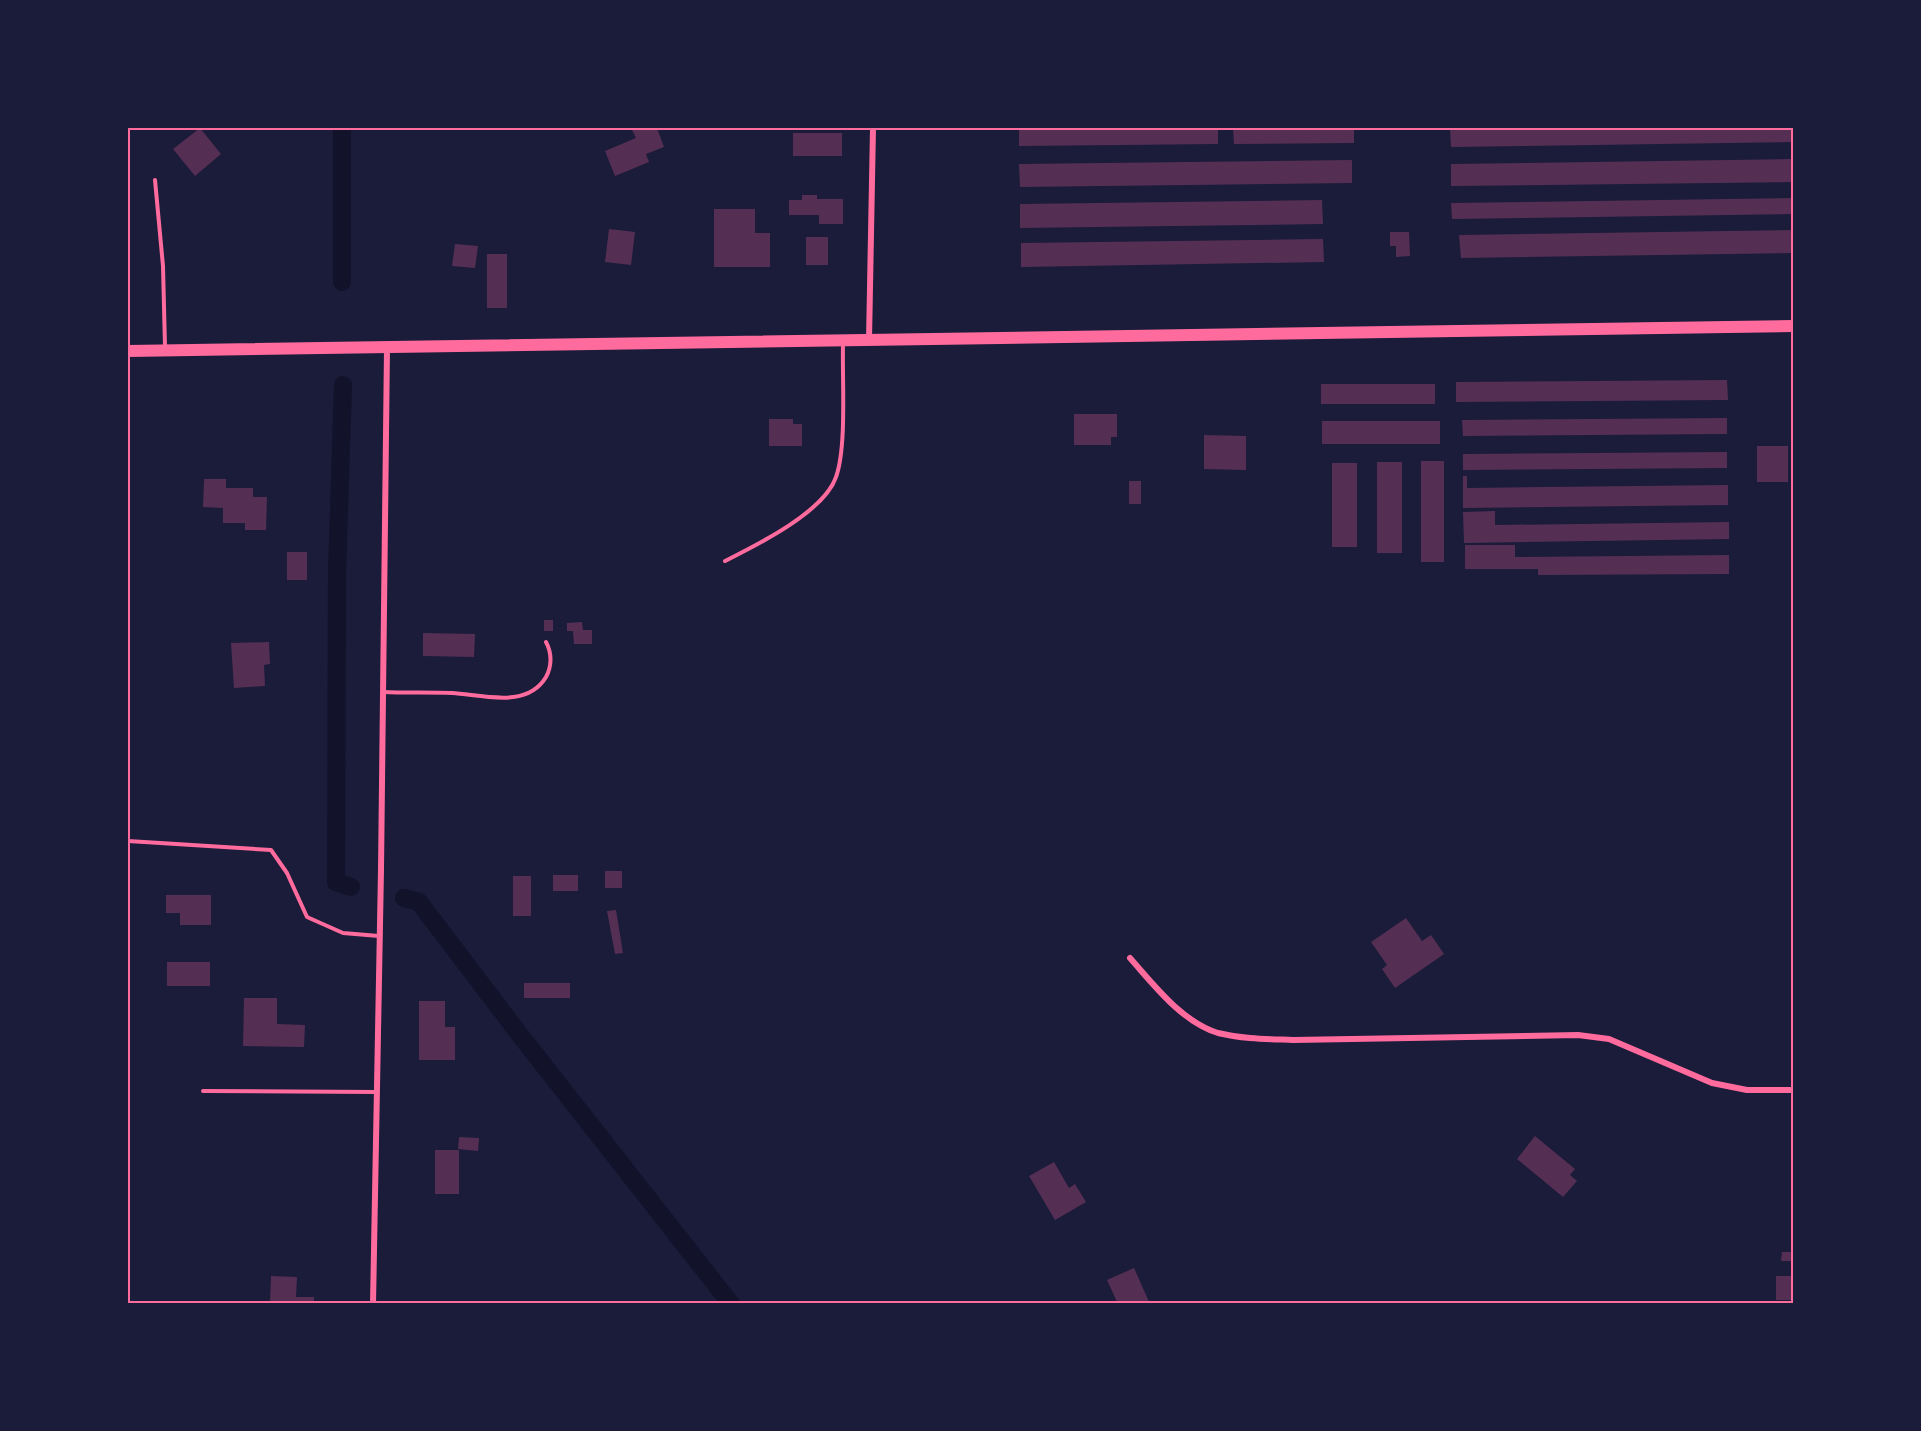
<svg xmlns="http://www.w3.org/2000/svg" width="1921" height="1431" viewBox="0 0 1921 1431" font-family="'Golos Text',sans-serif">
	<style>
		.lines { fill: none; stroke-linecap: round; stroke-linejoin: round }
		.canal { stroke: #12122b; stroke-width: 18 }
		.building { fill: #542f53 }
		.service { stroke: #ff6b9d; stroke-width: 4 }
		.minor { stroke: #ff6b9d; stroke-width: 6 }
		.primary { stroke: #ff6b9d; stroke-width: 12 }
		.neatline { fill: none; stroke: #ff6b9d; stroke-width: 2 }
	</style>
	<rect width="100%" height="100%" fill="#1b1b3a"/>
	<g class="lines">
		<!-- canal -->
		<path class="canal" d="M342,128V282
			M343,385L337,573L336,882L351,887
			M404,898L419,902L520,1035L731,1304"/>
	</g>
	<!-- building -->
	<path class="building" d="M200,128L221,154L195,176L173,149Z
		M631,128H657L664,147L646,154L649,162L615,176L605,151L636,138Z
		M1019,128H1218V144L1019,146Z
		M1233,128H1354V143L1234,144Z
		M1450,128H1794V142L1451,147Z
		M793,133H842V156H793Z
		M1794,159V182L1451,186V164Z
		M1352,160V183L1020,187L1019,164Z
		M802,195H817V199H843V224H819V215H789V200H802Z
		M1794,198V214L1452,219L1451,203Z
		M1322,200L1323,224L1020,228V204Z
		M714,209H755V233H770V267H714Z
		M609,229L635,232L631,265L605,262Z
		M1794,230V253L1461,258L1459,235Z
		M1390,232H1409L1410,256L1396,257V246H1390Z
		M806,237H828V265H806Z
		M1323,239L1324,262L1021,267V243Z
		M455,244L478,246L475,268L452,266Z
		M487,254H507V308H487Z
		M1727,380L1728,400L1456,402V382Z
		M1321,384H1435V404H1321Z
		M1074,414H1117V437H1111V445H1074Z
		M1727,418V434L1463,436L1462,420Z
		M769,419H793V424H802V446H769Z
		M1322,421H1440V444H1322Z
		M1204,435L1246,436V470L1204,469Z
		M1757,446H1788V482H1757Z
		M1727,452V468L1463,470V454Z
		M1421,461H1444V562H1421Z
		M1377,462H1402V553H1377Z
		M1332,463H1357V547H1332Z
		M1463,476H1467V488L1728,485V505L1463,508Z
		M204,479H226V488H253V497H267L266,530H245V523H223V508L203,507Z
		M1129,481H1141V504H1129Z
		M1495,511V525L1729,522V539L1464,543L1463,512Z
		M1465,545H1515V557L1729,555V574L1538,575V569H1465Z
		M287,552H307V580H287Z
		M544,620H553V631H544Z
		M582,622L583,630H592V644H574L573,631H567V623Z
		M423,633L475,634L474,657L423,656Z
		M269,642L270,664L264,665L265,686L234,688L231,643Z
		M605,871H622V888H605Z
		M553,875H578V891H553Z
		M513,876H531V916H513Z
		M166,895H211V925H180V913H166Z
		M616,910L623,953L615,954L607,911Z
		M1406,918L1422,941L1431,935L1444,954L1395,988L1382,969L1387,965L1371,942Z
		M167,962H210V986H167Z
		M524,983H570V998H524Z
		M244,998H277V1024L305,1025L304,1047L243,1046Z
		M419,1001H445V1027H455V1060H419Z
		M1535,1136L1575,1169L1570,1175L1577,1181L1563,1197L1517,1159Z
		M459,1137L479,1138L478,1151L458,1149Z
		M435,1150H459V1194H435Z
		M1054,1162L1069,1188L1075,1184L1086,1202L1055,1220L1029,1176Z
		M1782,1252H1794V1261H1781Z
		M1134,1268L1150,1304H1118L1107,1280Z
		M271,1276L297,1277L296,1297H314V1304H270Z
		M1776,1276H1794V1300H1776Z"/>
	<g class="lines">
		<!-- service -->
		<path class="service" d="M155,180L163,266L165,347
			M725,561C757,545 824,512 836,477C847,446 842,379 843,344
			M383,692C406,693 429,692 452,693C483,695 527,709 546,677C552,666 552,653 546,642
			M128,841L271,850L287,873L307,917L343,933L379,936
			M203,1091L377,1092"/>
		<!-- minor -->
		<path class="minor" d="M869,340L873,128
			M1130,958C1154,985 1182,1022 1218,1033C1243,1039 1268,1039 1293,1040L1578,1035L1609,1039L1712,1083L1747,1090H1794
			M373,1304L381,870L387,348"/>
		<!-- primary -->
		<path class="primary" d="M128,351L1794,326"/>
	</g>
	<!-- border -->
	<rect width="1921" height="1431" fill="none" stroke="#1b1b3a" stroke-width="258"/>
	<rect x="129" y="129" width="1663" height="1173" class="neatline"/>
</svg>
